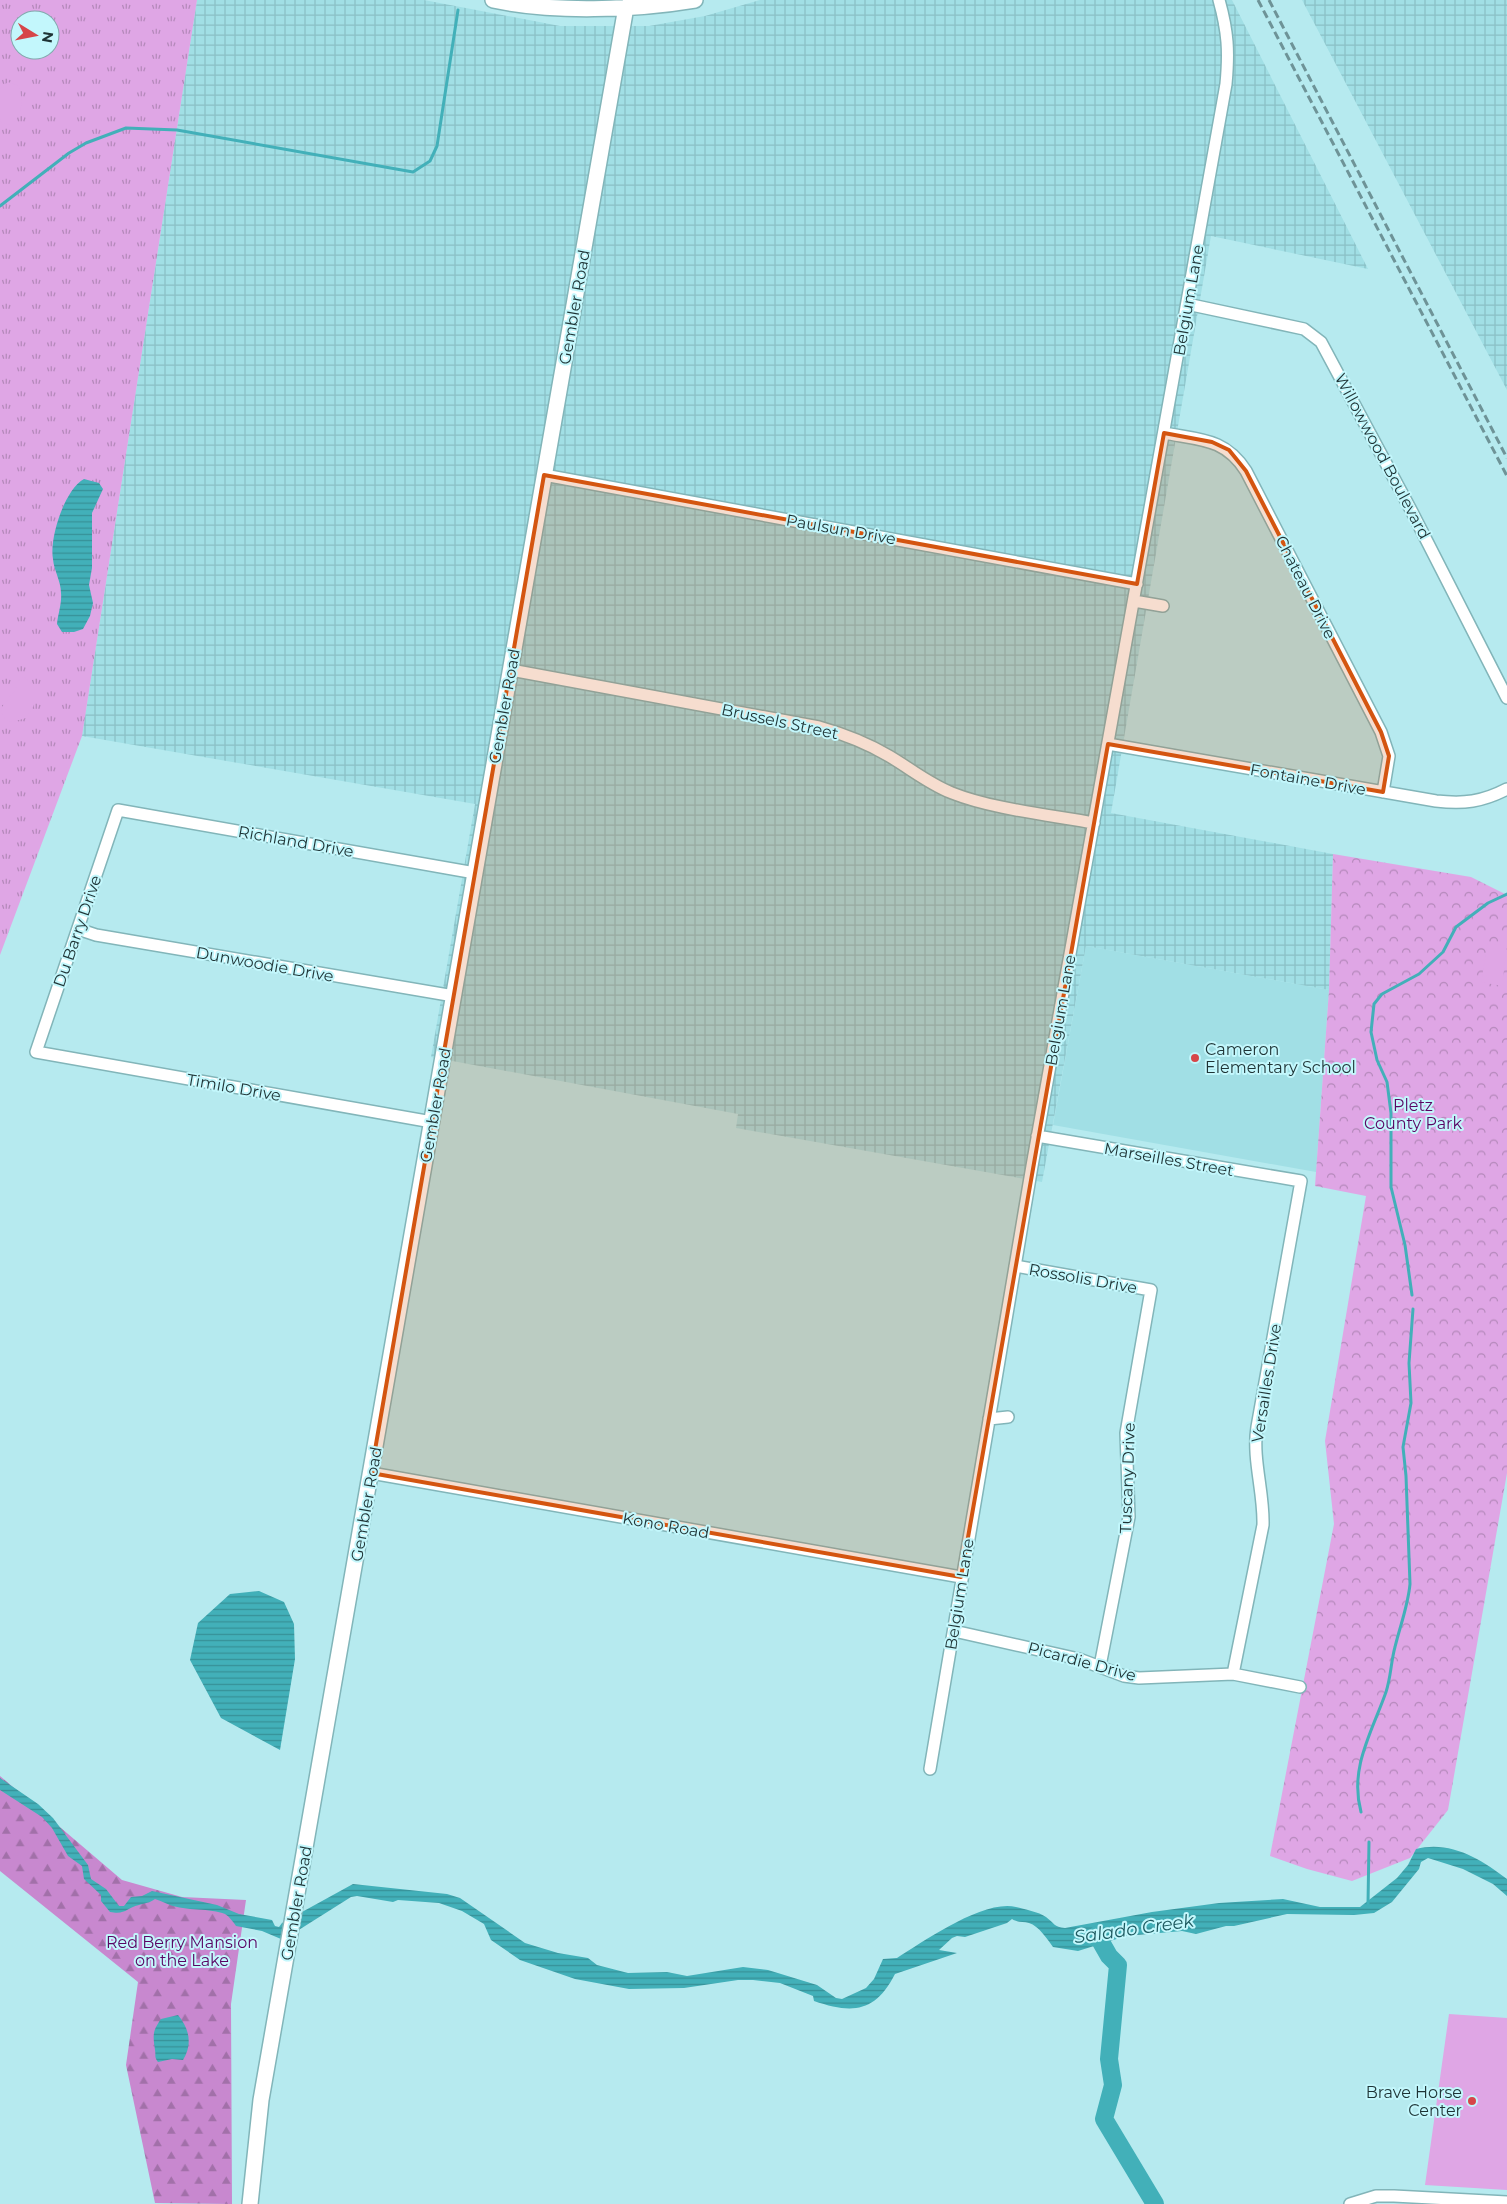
<svg xmlns="http://www.w3.org/2000/svg" width="1507" height="2204" viewBox="0 0 1507 2204" font-family="Montserrat,sans-serif">
	<style>
		.built { fill: #a1dfe5 }
		.industrial { fill: url(#industrial-grid) }
		.grass { fill: url(#grass-tufts); fill-rule: evenodd }
		.forest { fill: url(#forest-firs) }
		.park { fill: url(#park-crowns) }
		.pitch { fill: #dfa6e5 }
		.water { fill: url(#water-rules) }
		.lines { fill: none; stroke-linecap: round; stroke-linejoin: round }
		.stream { stroke: #42b0b9; stroke-width: 3 }
		.river { stroke: #42b0b9; stroke-width: 18 }
		.street-casing { stroke: #82b5b9; stroke-width: 14 }
		.secondary-casing { stroke: #82b5b9; stroke-width: 18 }
		.street { stroke: #fff; stroke-width: 11 }
		.secondary { stroke: #fff; stroke-width: 15 }
		.rail { stroke: #6e9397; stroke-width: 3; stroke-dasharray: 8 4; stroke-linecap: butt }
		.marked { fill: #d45510; fill-opacity: 0.2; stroke: #d45510; stroke-width: 4; stroke-linejoin: round }
		.poi-dot { fill: #d64649; stroke: #c3f7fc; stroke-width: 2 }
		.labels { text-anchor: middle; stroke-width: 4; stroke-linejoin: round; paint-order: stroke }
		.street-label { font-size: 16px; fill: #1e3335; stroke: #c3f7fc }
		.poi-label { font-size: 16px; fill: #1e3335; stroke: #c3f7fc; text-anchor: start }
		.park-label { font-size: 16px; fill: #5a0563; stroke: #c3f7fc }
		.water-label { font-size: 18px; font-style: italic; fill: #1d595f; stroke: #c3f7fc }
	</style>
	<defs>
		<pattern id="industrial-grid" width="8" height="8" patternUnits="userSpaceOnUse" patternTransform="scale(1.25)"><rect width="8" height="8" fill="#a1dfe5"/><path d="M0 4h8M4 0v8" fill="none" stroke="#8ac0c5"/></pattern>
		<pattern id="grass-tufts" width="24" height="20" patternUnits="userSpaceOnUse" patternTransform="scale(1.25)"><rect width="24" height="20" fill="#dfa6e5"/><path d="M3 7l-1-3M5 7V3M7 7l1-3M15 17l-1-3M17 17v-4M19 17l1-3" fill="none" stroke="#b488ba"/></pattern>
		<pattern id="forest-firs" width="22" height="20" patternUnits="userSpaceOnUse" patternTransform="scale(1.25)"><rect width="22" height="20" fill="#c888cf"/><path d="M5 1l3.5 6h-7zM16 11l3.5 6h-7z" fill="#a270a9"/></pattern>
		<pattern id="park-crowns" width="20" height="18" patternUnits="userSpaceOnUse" patternTransform="scale(1.25)"><rect width="20" height="18" fill="#dfa6e5"/><path d="M2 6a3 3 0 1 1 6 0M12 15a3 3 0 1 1 6 0" fill="none" stroke="#b488ba"/></pattern>
		<pattern id="water-rules" width="6" height="5" patternUnits="userSpaceOnUse" patternTransform="scale(1.25)"><rect width="6" height="5" fill="#42b0b9"/><path d="M0 2.5h6" fill="none" stroke="#379097"/></pattern>
	</defs>
	<rect width="100%" height="100%" fill="#b6eaef"/>
	<!-- built -->
	<path class="built" d="M1086,946L1329,990L1316,1172L1053,1125Z"/>
	<!-- industrial -->
	<path class="industrial" d="M197,0H424L560,26H649L705,16L760,0H1232L1368,269L1211,236L1111,813L1333,854L1329,990L1086,946L1042,1182L736,1128L738,1114L431,1057L475,804L82,736Z
		M1302,0H1507V390Z"/>
	<!-- grass -->
	<path class="grass" d="M0,0H197L82,736L0,955ZM20,20H50V50H20Z"/>
	<!-- forest -->
	<path class="forest" d="M0,1776L122,1880L182,1897L246,1900L231,2004L232,2204L155,2203L126,2065L138,1982L0,1871Z"/>
	<!-- park -->
	<path class="park" d="M1333,854L1471,877L1507,895V1473L1448,1810L1410,1858L1352,1881L1307,1869L1270,1856L1334,1524L1325,1441L1366,1196L1315,1186L1329,990Z"/>
	<!-- pitch -->
	<path class="pitch" d="M8,82L19,86C23,100 23,117 10,125L1,122L0,119V89Z
		M24,677L33,684V707L26,718L12,722C5,720 0,715 2,707L15,690L20,678Z
		M1488,943L1507,946L1502,986L1481,982Z
		M1449,2014L1507,2018V2190L1425,2185Z"/>
	<!-- water -->
	<path class="water" d="M84,479L99,483L103,489L92,513V568L89,585L93,603L90,616L83,629L74,632H62L57,624C58,614 62,603 61,593C61,581 54,571 53,559C49,538 65,489 84,479Z
		M259,1591L284,1602L294,1624L295,1659L280,1750L221,1718L190,1660L198,1623L230,1594Z
		M0,1778L38,1804L53,1818L88,1865L91,1879L106,1889L119,1906H124L131,1897L142,1896L152,1891L217,1905L239,1914L272,1920L275,1926L279,1927L282,1923L353,1884L447,1894L460,1898L525,1943L558,1953L588,1958L597,1965L628,1973L667,1972L687,1976L743,1967L768,1970L817,1985L836,1998L842,1999L866,1988L874,1979L883,1959L897,1958C924,1941 984,1899 1016,1907C1024,1909 1039,1912 1046,1917C1054,1923 1054,1927 1065,1928L1152,1912L1219,1903L1283,1899L1320,1907H1360L1397,1878L1408,1865L1416,1849C1450,1840 1481,1859 1507,1879V1896L1493,1884L1463,1869L1428,1858L1421,1862L1419,1869L1392,1902L1374,1913L1354,1915L1287,1914L1234,1926H1226L1196,1934L1182,1931L1126,1936L1078,1951L1053,1947C1047,1939 1039,1926 1029,1923C1023,1921 1018,1923 1012,1919L1007,1923L965,1937L957,1936L952,1938L939,1950L957,1953L895,1974C875,2013 852,2014 814,2001L813,1996L780,1983L753,1980H738L684,1988L629,1989L575,1979L520,1960L491,1940L484,1924L462,1911L439,1903L398,1900L393,1902L357,1896L351,1897L286,1938L281,1939L262,1931L236,1926C233,1922 230,1917 225,1914C211,1908 185,1911 170,1905C165,1903 161,1901 155,1899C150,1903 145,1903 139,1905C126,1908 126,1915 110,1912L101,1901V1895L84,1879L82,1866L68,1856L52,1828L42,1817L0,1790Z
		M178,2015C189,2028 193,2044 183,2060L172,2059L158,2062C154,2057 156,2055 155,2050C153,2035 152,2032 161,2019Z"/>
	<g class="lines">
		<!-- stream -->
		<path class="stream" d="M0,206L69,153L86,143L126,128L177,130L413,172L430,161L437,146L458,10
			M1412,1295L1405,1245L1391,1187V1113L1387,1082L1377,1060L1371,1032L1374,1004L1382,994L1419,974L1443,952L1456,927L1488,903L1507,894
			M1361,1812C1349,1768 1372,1732 1386,1692C1391,1677 1391,1661 1395,1647C1400,1626 1408,1606 1410,1584L1406,1476L1403,1447L1411,1403L1409,1363L1413,1309
			M1368,1904L1369,1842"/>
		<!-- river -->
		<path class="river" d="M1097,1935L1109,1956L1118,1965L1109,2059L1113,2085L1104,2119L1155,2204"/>
		<!-- street casing -->
		<g class="street-casing">
			<path id="street" d="M1187,304L1304,329L1321,342L1411,510L1507,698
				M1164,433C1200,440 1225,438 1246,471L1381,732L1389,756L1383,792
				M544,475L1137,584
				M1134,601L1163,606
				M511,670L819,727C844,734 867,743 889,756C911,769 929,784 952,793C992,809 1050,815 1094,823
				M1108,744L1436,801C1464,804 1482,802 1507,789
				M78,929L96,935L454,996
				M432,1122L36,1052L118,810L475,873
				M1037,1136L1301,1181L1257,1427C1252,1459 1264,1492 1263,1525L1233,1674
				M1015,1266L1151,1290L1126,1433L1129,1517L1100,1666
				M989,1419L1008,1417
				M371,1473L961,1577
				M954,1631L1079,1659L1124,1676L1139,1678L1233,1674L1300,1687
				M930,1769L1032,1166L1226,84C1229,52 1228,32 1219,0
				M1350,2204L1376,2196H1394L1507,2202"/>
		</g>
		<!-- secondary casing -->
		<g class="secondary-casing">
			<path id="secondary" d="M493,0C553,13 635,10 695,0
				M250,2204L261,2100L626,7"/>
		</g>
		<!-- street -->
		<use href="#street" class="street"/>
		<!-- secondary -->
		<use href="#secondary" class="secondary"/>
		<!-- rail -->
		<path class="rail" d="M1258,0L1507,476
			M1269,0L1507,458"/>
	</g>
	<!-- marked area -->
	<path class="marked" d="M1164,433L1212,442L1229,450L1246,471L1381,732L1389,756L1383,792L1108,744L961,1577L371,1473L544,475L1137,584Z"/>
	<!-- markers -->
	<g class="poi-dot">
		<circle cx="1195" cy="1058" r="5"/>
		<circle cx="1472" cy="2101" r="5"/>
	</g>
	<g class="labels">
		<!-- street labels -->
		<g class="street-label">
			<text transform="translate(1188 300) rotate(-80)" y="6">Belgium Lane</text>
			<text transform="translate(574 307) rotate(-80)" y="6">Gembler Road</text>
			<text transform="translate(1383 456) rotate(62)" y="6">Willowwood Boulevard</text>
			<text transform="translate(841 529) rotate(10)" y="6">Paulsun Drive</text>
			<text transform="translate(1306 587) rotate(63)" y="6">Chateau Drive</text>
			<text transform="translate(504 706) rotate(-80)" y="6">Gembler Road</text>
			<text transform="translate(780 721) rotate(12)" y="6">Brussels Street</text>
			<text transform="translate(1308 779) rotate(10)" y="6">Fontaine Drive</text>
			<text transform="translate(296 841) rotate(10)" y="6">Richland Drive</text>
			<text transform="translate(77 931) rotate(-71)" y="6">Du Barry Drive</text>
			<text transform="translate(265 964) rotate(10)" y="6">Dunwoodie Drive</text>
			<text transform="translate(1060 1010) rotate(-80)" y="6">Belgium Lane</text>
			<text transform="translate(234 1087) rotate(10)" y="6">Timilo Drive</text>
			<text transform="translate(435 1105) rotate(-80)" y="6">Gembler Road</text>
			<text transform="translate(1169 1159) rotate(10)" y="6">Marseilles Street</text>
			<text transform="translate(1083 1278) rotate(10)" y="6">Rossolis Drive</text>
			<text transform="translate(1266 1383) rotate(-81)" y="6">Versailles Drive</text>
			<text transform="translate(1127 1478) rotate(-88)" y="6">Tuscany Drive</text>
			<text transform="translate(366 1504) rotate(-80)" y="6">Gembler Road</text>
			<text transform="translate(666 1525) rotate(10)" y="6">Kono Road</text>
			<text transform="translate(959 1594) rotate(-81)" y="6">Belgium Lane</text>
			<text transform="translate(1082 1661) rotate(15)" y="6">Picardie Drive</text>
			<text transform="translate(296 1903) rotate(-80)" y="6">Gembler Road</text>
		</g>
		<!-- poi labels -->
		<g class="poi-label">
			<text x="1205" y="1055">Cameron<tspan x="1205" dy="18">Elementary School</tspan></text>
			<text x="1462" y="2098" text-anchor="end">Brave Horse<tspan x="1462" dy="18">Center</tspan></text>
		</g>
		<!-- park labels -->
		<g class="park-label">
			<text x="1413" y="1111">Pletz<tspan x="1413" dy="18">County Park</tspan></text>
			<text x="182" y="1948">Red Berry Mansion<tspan x="182" dy="18">on the Lake</tspan></text>
		</g>
		<!-- water labels -->
		<g class="water-label">
			<text transform="translate(1134 1929) rotate(-8)" y="6">Salado Creek</text>
		</g>
	</g>
	<!-- north arrow -->
	<g transform="translate(35 35) rotate(100)"><circle r="24" fill="#c3f7fc" stroke="#81a9ac"/>
	<path d="M0-4L9 19L0 12L-9 19Z" fill="#d64649"/>
	<text y="-8" font-size="14" font-weight="bold" text-anchor="middle" fill="#1e3335">N</text>
	</g>
</svg>
